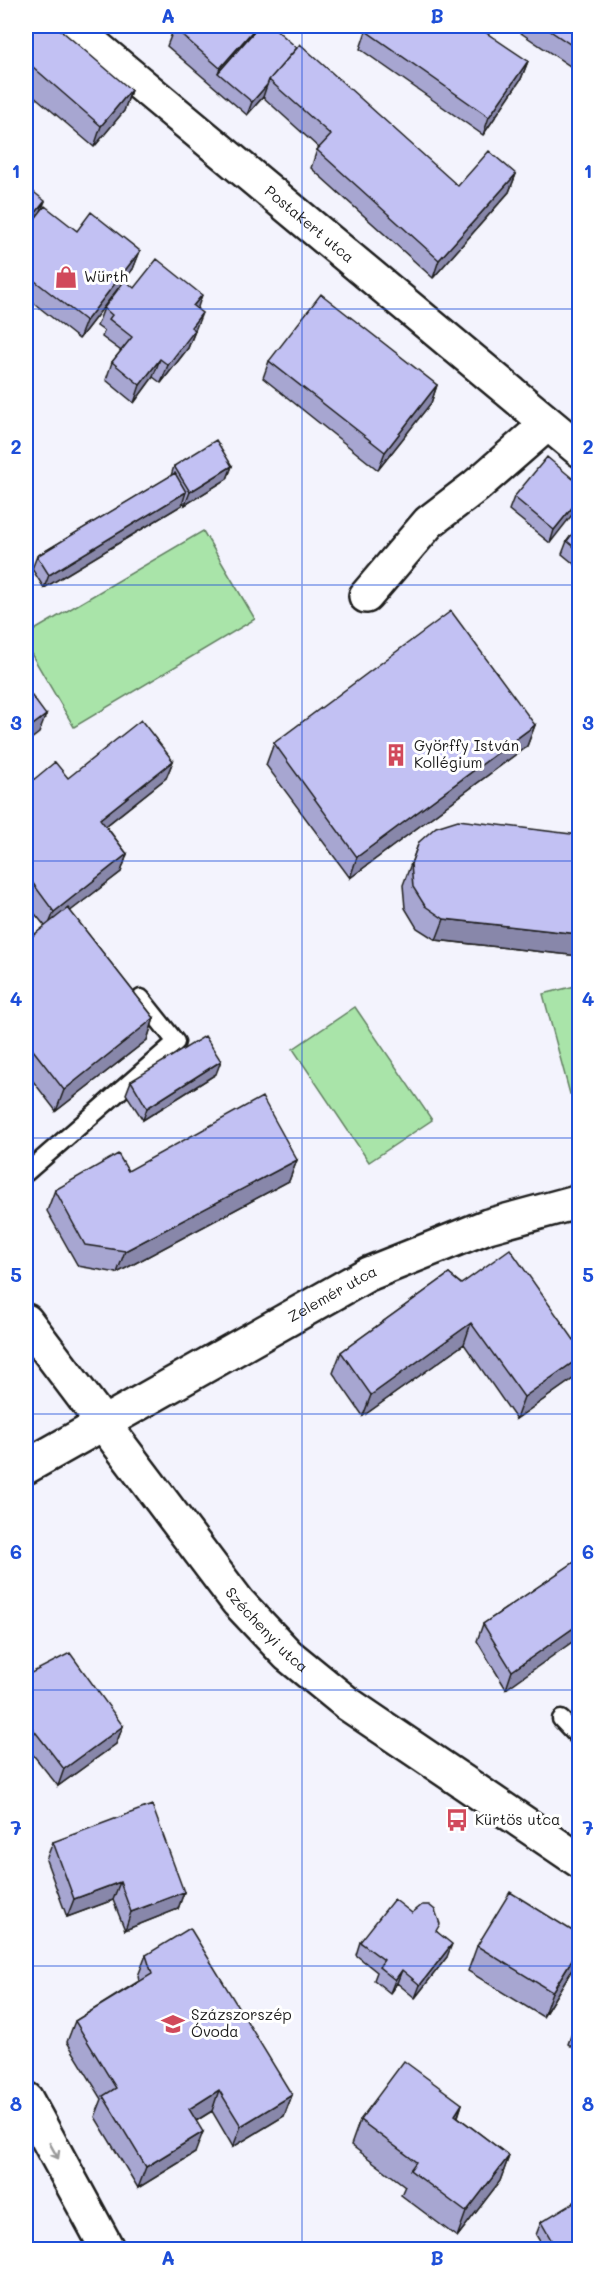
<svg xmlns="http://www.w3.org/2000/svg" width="605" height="2275" viewBox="0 0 605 2275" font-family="Mali,sans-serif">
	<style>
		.green { fill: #a9e4a9; stroke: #628062; stroke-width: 1.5 }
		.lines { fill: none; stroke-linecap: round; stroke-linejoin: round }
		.service-casing { stroke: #1c1c1c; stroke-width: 21 }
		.minor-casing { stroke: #1c1c1c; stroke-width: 38 }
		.tertiary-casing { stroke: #1c1c1c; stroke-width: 38 }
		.service { stroke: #fff; stroke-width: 16 }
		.minor { stroke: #fff; stroke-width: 33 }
		.tertiary { stroke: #fff; stroke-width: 33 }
		.wall { fill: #a7a6d1; stroke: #1c1c1c; stroke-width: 1.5 }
		.shaded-wall { fill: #8887aa; stroke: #1c1c1c; stroke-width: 1.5 }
		.building { fill: #c2c1f3; stroke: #1c1c1c; stroke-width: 1.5 }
		.oneway { stroke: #999 }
		.grid { fill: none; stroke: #1d4ed8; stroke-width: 1.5; stroke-opacity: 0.55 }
		.labels { text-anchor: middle; stroke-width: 6; stroke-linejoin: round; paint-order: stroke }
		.street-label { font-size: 15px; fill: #1c1c1c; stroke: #fff }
		.poi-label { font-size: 15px; fill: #1c1c1c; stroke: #fff; text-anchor: start }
		.neatline { fill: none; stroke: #1d4ed8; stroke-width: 2 }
		.grid-label { font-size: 20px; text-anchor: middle; font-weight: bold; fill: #1d4ed8 }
	</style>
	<rect width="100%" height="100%" fill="#f3f3fd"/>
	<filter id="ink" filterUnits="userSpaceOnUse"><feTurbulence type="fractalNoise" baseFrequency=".0167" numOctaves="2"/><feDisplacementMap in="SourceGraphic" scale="12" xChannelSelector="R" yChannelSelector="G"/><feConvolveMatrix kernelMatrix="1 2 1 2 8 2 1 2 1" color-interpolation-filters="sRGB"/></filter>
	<g filter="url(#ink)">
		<!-- green -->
		<path class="green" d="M203,531L255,619L74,727L26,645V635Z
			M579,985V1091L570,1094L543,994Z
			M355,1007L432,1120L369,1162L293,1049Z"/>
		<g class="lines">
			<!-- service casing -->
			<g class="service-casing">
				<path id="service" d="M26,1173L176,1042L141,998
					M561,1719L580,1739"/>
			</g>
			<!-- minor casing -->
			<g class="minor-casing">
				<g id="minor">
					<path id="s1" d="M71,26L580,450"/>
					<path d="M366,596L429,522L476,486L547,424"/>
					<path id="s2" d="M26,1467L368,1274L488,1226L580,1201"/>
					<path d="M26,2099L108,2250"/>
				</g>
			</g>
			<!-- tertiary casing -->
			<g class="tertiary-casing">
				<g id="tertiary">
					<path id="s3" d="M26,1321L238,1602L288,1655L348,1704L580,1861"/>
				</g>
			</g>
			<!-- service -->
			<use href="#service" class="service"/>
			<!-- minor -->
			<use href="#minor" class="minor"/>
			<!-- tertiary -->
			<use href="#tertiary" class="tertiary"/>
		</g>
		<!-- wall -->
		<path class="wall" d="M26,26L131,90L124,111L94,147L26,89Z
			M176,26L458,186L516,174L509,192L433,278L311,168L317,150L319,148L263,97L247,115L167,46L174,28Z
			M516,26H579V72L515,29Z
			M366,31L528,61L521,79L483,135L360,49Z
			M26,186L41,211L77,231L140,251L133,269L79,339L26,297Z
			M134,288L197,309L195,331L188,348L161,383L153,377L134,403L106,380L112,362L121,351L102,337L104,331L97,326L104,308Z
			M269,361L437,385L431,403L378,470L263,378Z
			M174,466H232L227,479L185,505L183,501L182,505L44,588L32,569L37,556L171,476Z
			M579,484L550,543L509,510L514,497Z
			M579,525V568L562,554L567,541Z
			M535,725L527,746L350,878L266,765L274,743Z
			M173,761L166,778L106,826L127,854L121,872L70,911L154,1018L147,1040L56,1111L26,1072V932L30,938L45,926L26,903V905L68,778Z
			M579,835V956L436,940L417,928L405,908L403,885L419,842Z
			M216,1074L143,1120L126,1094L131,1081Z
			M297,1160L289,1181L117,1273L78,1266L47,1211L55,1190L128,1171Z
			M449,1274L577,1376L516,1419L464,1344L363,1416L333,1373L341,1352Z
			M579,1559L506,1689L477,1641L483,1624Z
			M26,1678L123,1726L116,1744L58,1786L26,1746Z
			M53,1842L184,1892L178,1909L125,1930L113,1900L67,1917L46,1860Z
			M437,1932L447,1957L415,1998L397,1983L390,1993L374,1980L377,1972L356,1955L360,1942Z
			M477,1946L576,1963L543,2017L468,1971Z
			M146,1955L292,2095L284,2116L233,2147L212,2111L196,2121L195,2153L138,2188L95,2117L102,2099L67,2042L75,2021L139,1981L138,1976Z
			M579,2016V2052L568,2044L577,2019Z
			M462,2104L458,2117L509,2156L500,2181L457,2237L401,2195L405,2186L351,2145L360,2120Z
			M541,2222L579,2250H545L536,2235Z"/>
		<!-- shaded-wall -->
		<path class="shaded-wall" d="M257,26H266L218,73L220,68Z
			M528,61L521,79L483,135L489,117Z
			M267,85L263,97L247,115L252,102Z
			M131,90L124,111L94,147L101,126Z
			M516,174L509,192L433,278L439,260Z
			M45,201L38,219L26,234V225Z
			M140,251L133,269L79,339L86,321Z
			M202,295L196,313L193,306Z
			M202,313L188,348L161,383L168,365L191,327Z
			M160,359L153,377L134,403L140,385Z
			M437,385L431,403L378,470L385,452Z
			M232,466L227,479L185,505L190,492Z
			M186,492L182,505L44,588L49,575Z
			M579,499V506L550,543L554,530Z
			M46,715L39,733L26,743V730Z
			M535,725L527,746L350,878L357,857Z
			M173,761L166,778L93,836L100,819Z
			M127,854L121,872L47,929L54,912Z
			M33,884L26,905V890Z
			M444,919L579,934V956L436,940Z
			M154,1018L147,1040L56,1111L64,1090Z
			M221,1061L216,1074L143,1120L147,1108Z
			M297,1160L289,1181L117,1273L125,1251Z
			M471,1323L464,1344L363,1416L371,1395Z
			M579,1358V1369L577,1376L516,1419L524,1397Z
			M579,1624V1637L506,1689L512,1671Z
			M123,1726L116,1744L58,1786L64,1769Z
			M120,1882L113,1900L67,1917L74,1899Z
			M184,1892L178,1909L125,1930L131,1912Z
			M452,1944L447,1957L415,1998L420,1985Z
			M579,1948V1954L576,1963L543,2017L552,1992Z
			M402,1970L397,1983L390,1993L395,1980Z
			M219,2090L212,2111L181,2130L189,2109Z
			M292,2095L284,2116L233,2147L241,2126Z
			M462,2104L453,2130L455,2115Z
			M203,2132L195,2153L138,2188L146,2167Z
			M509,2156L500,2181L457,2237L466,2212Z
			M579,2242V2250H567Z
			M33,2245L32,2250H26V2248Z"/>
		<!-- building -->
		<path class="building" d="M26,26H56L131,90L101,126L26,61Z
			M176,26H257L220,68L174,28Z
			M259,26H272L297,48L269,80L267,85L252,102L218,73Z
			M370,26H476L528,61L489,117L366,31Z
			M543,26H579V50Z
			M300,44L458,186L489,151L516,174L439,260L317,150L331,135L269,80Z
			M26,186L45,201L26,225Z
			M45,206L77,231L91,212L140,251L86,321L26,274V230Z
			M157,259L202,295L193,306L202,313L191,327L195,330L168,365L160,359L140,385L112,362L132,337L109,319L112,315L104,308L125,280L134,288Z
			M321,294L437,385L385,452L269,361Z
			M216,440L232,466L190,492L174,466Z
			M547,457L579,484V499L554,530L514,497Z
			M175,473L186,492L49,575L37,556Z
			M579,525V551L567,541Z
			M451,611L535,725L357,857L274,743Z
			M26,688L46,715L26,730Z
			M141,720L173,761L100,819L127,854L54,912L26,874V786L55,762L68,778Z
			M458,820L579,835V934L444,919L425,906L413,887L411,864L419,842L436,827Z
			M26,874L33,884L26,890Z
			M68,908L154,1018L64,1090L26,1041V932L30,938Z
			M205,1036L221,1061L147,1108L131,1081Z
			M262,1097L297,1160L125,1251L85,1245L55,1190L118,1154L128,1171Z
			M510,1249L579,1347V1358L524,1397L471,1323L371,1395L341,1352L449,1274L461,1284Z
			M579,1559V1624L512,1671L483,1624Z
			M70,1653L123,1726L64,1769L26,1720V1678L31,1673Z
			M152,1805L184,1892L131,1912L120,1882L74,1899L53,1842Z
			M510,1892L579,1935V1948L552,1992L477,1946Z
			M394,1899L412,1913L422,1905H429L435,1910L440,1924L436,1931L452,1944L420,1985L402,1970L395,1980L379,1967L384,1960L360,1942Z
			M190,1928L292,2095L241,2126L219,2090L189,2109L203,2132L146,2167L103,2096L116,2088L75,2021L152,1974L146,1955Z
			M404,2061L462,2104L455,2115L509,2156L466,2212L410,2170L416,2162L360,2120Z
			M579,2199V2242L567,2250H557L541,2222Z
			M26,2229L33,2245L26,2248Z"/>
		<!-- one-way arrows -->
		<defs><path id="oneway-shaft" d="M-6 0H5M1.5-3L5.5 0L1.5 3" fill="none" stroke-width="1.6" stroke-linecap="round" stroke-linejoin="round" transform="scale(1.5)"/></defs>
		<use class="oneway" href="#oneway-shaft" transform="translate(54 2151) rotate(61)"/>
	</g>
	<!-- grid -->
	<path class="grid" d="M302,26V2250M26,309H580M26,585H580M26,861H580M26,1138H580M26,1414H580M26,1690H580M26,1966H580"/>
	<!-- icons -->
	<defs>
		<g id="shop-bare" transform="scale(1.8)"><path d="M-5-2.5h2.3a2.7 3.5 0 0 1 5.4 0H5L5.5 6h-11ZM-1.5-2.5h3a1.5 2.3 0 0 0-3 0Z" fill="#d1495b" stroke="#fff" stroke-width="2.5" paint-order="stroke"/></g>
		<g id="building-bare" transform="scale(1.8)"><path d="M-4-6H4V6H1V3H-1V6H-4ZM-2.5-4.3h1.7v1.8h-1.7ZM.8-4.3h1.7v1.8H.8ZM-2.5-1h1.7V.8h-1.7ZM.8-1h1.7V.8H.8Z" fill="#d1495b" stroke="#fff" stroke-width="2.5" paint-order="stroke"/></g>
		<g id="bus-bare" transform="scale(1.8)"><path d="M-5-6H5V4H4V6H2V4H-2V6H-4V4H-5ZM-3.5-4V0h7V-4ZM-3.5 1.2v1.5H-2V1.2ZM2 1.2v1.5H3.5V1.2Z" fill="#d1495b" stroke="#fff" stroke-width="2.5" paint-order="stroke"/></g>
		<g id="school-bare" transform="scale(1.8)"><path d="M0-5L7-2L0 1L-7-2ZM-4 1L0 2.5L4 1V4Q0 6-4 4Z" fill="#d1495b" stroke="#fff" stroke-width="2.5" paint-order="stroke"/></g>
	</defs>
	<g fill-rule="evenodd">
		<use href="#shop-bare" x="66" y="277"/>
		<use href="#building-bare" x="396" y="755"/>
		<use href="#bus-bare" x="457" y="1820"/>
		<use href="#school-bare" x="173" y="2024"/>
	</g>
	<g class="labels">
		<!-- street labels -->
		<g class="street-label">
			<text dy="5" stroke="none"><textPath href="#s1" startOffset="310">Postakert utca</textPath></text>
			<text dy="5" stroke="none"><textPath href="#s2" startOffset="352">Zelemér utca</textPath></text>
			<text dy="5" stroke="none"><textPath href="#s3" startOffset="392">Széchenyi utca</textPath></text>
		</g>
		<!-- poi labels -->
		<g class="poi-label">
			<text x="84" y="282">Würth</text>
			<text x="414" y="751">Györffy István<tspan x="414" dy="17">Kollégium</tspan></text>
			<text x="475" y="1825">Kürtös utca</text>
			<text x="191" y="2020">Százszorszép<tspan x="191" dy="17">Óvoda</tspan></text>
		</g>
	</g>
	<!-- margin -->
	<rect width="605" height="2275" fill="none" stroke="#fff" stroke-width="66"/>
	<rect x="33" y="33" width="539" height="2209" class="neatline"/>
	<g class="grid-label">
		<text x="168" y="23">A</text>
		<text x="437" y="23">B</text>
		<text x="16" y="178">1</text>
		<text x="588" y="178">1</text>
		<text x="16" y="454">2</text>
		<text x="588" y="454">2</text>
		<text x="16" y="730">3</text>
		<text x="588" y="730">3</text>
		<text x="16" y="1006">4</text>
		<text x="588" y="1006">4</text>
		<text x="16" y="1282">5</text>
		<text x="588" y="1282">5</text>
		<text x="16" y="1559">6</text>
		<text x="588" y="1559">6</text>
		<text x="16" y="1835">7</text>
		<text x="588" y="1835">7</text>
		<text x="16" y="2111">8</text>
		<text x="588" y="2111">8</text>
		<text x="168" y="2265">A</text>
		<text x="437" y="2265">B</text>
	</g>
</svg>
